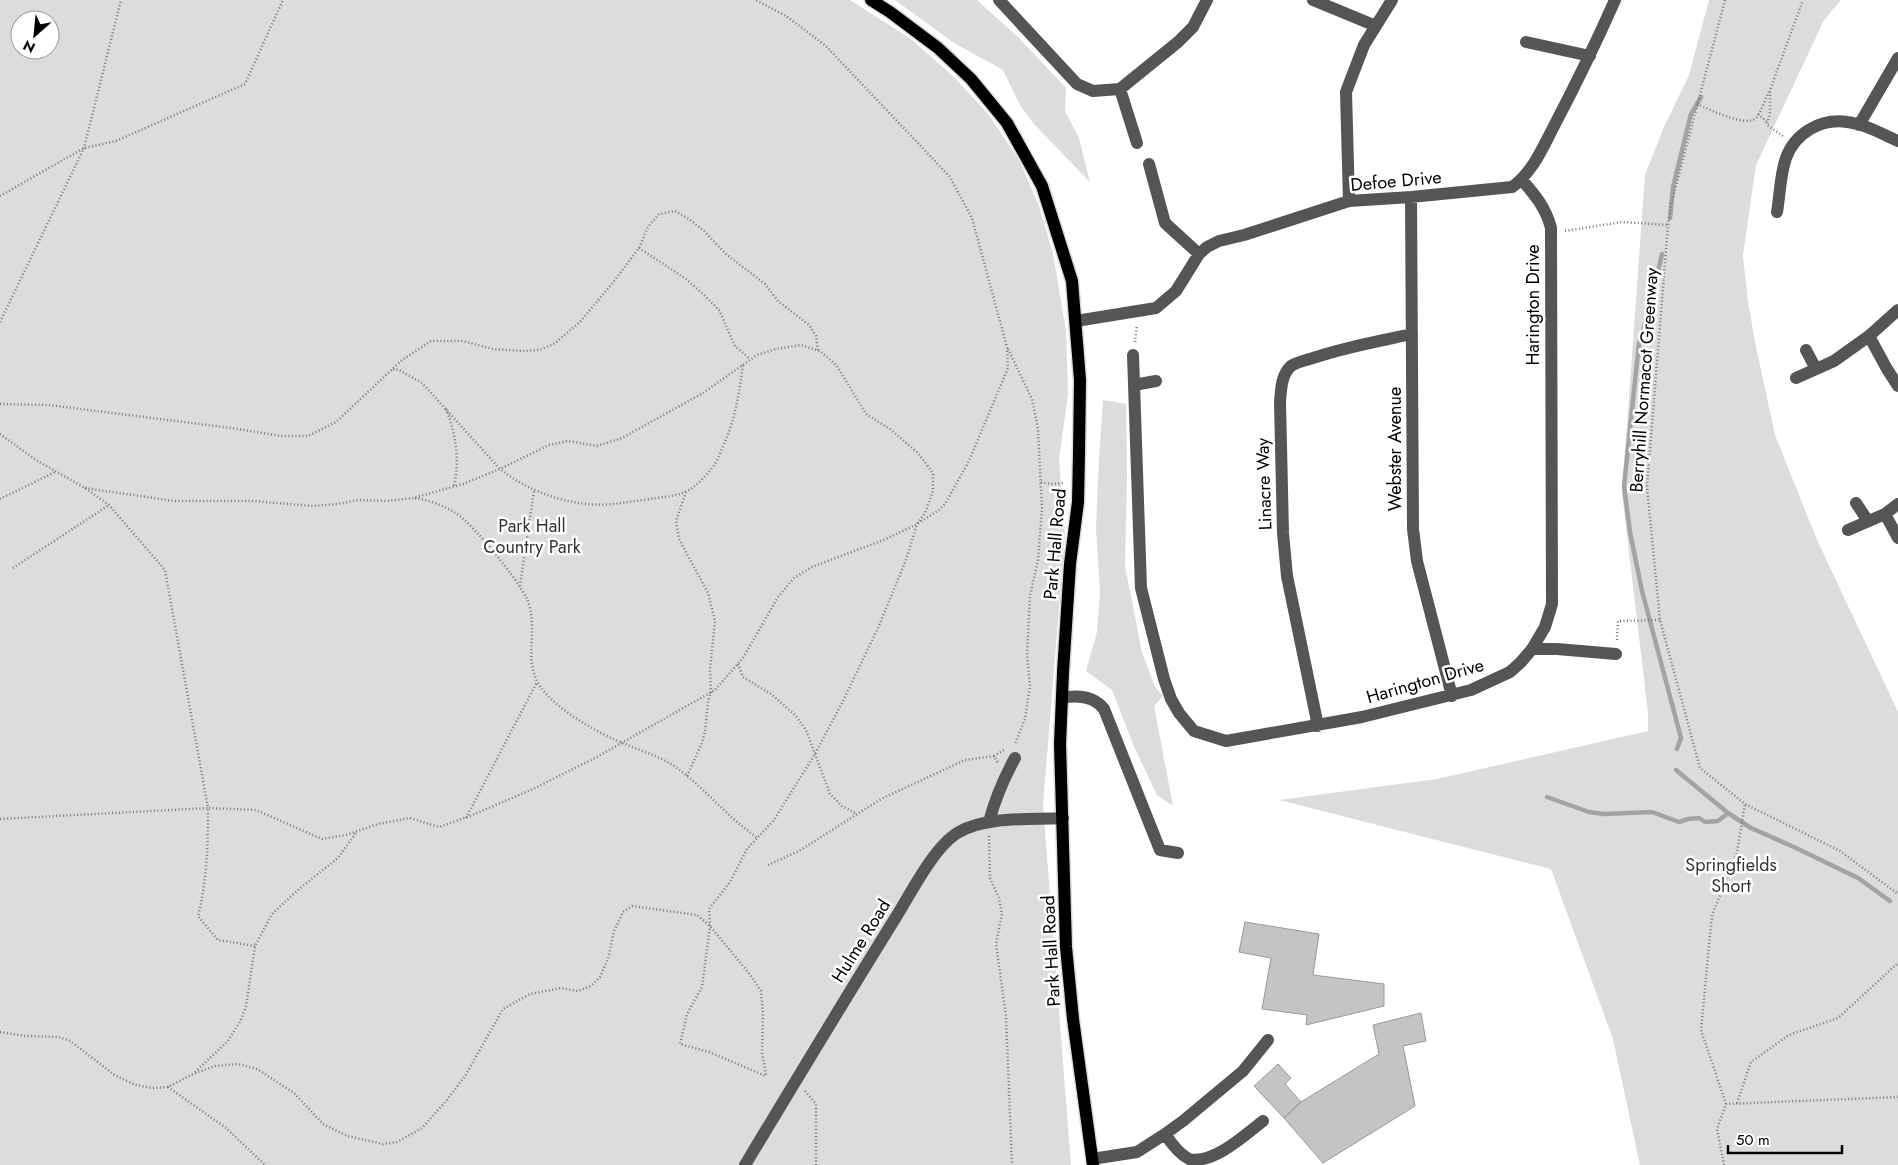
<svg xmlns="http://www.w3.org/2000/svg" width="1898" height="1165" viewBox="0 0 1898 1165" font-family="Jost,sans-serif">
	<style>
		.green { fill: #dcdcdc; fill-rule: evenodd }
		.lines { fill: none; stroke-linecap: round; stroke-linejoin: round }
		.stream { stroke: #a3a3a3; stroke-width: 4.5 }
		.building { fill: #c4c4c4; stroke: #999 }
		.major-casing { stroke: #dbdbdb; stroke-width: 15 }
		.path { stroke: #777; stroke-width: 2.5; stroke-dasharray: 1 2.5; stroke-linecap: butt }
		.minor { stroke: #555; stroke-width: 12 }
		.major { stroke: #000; stroke-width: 12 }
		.labels { text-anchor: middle; stroke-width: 5; stroke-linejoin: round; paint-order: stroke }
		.street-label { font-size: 18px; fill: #000; stroke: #fff }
		.park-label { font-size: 18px; fill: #333; stroke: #fff }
	</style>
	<rect width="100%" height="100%" fill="#fff"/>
	<!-- green -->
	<path class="green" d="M0,0H850L911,39L956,79L989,115L1019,160L1039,206L1053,253L1066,331L1068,393L1059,460L1065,534L1043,805L1071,1165H0ZM20,20H50V50H20Z
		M895,0H977L1018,37L1066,88L1065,111L1079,138L1090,182L1033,123L1020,105L1003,70L954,43Z
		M1709,0H1841L1824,20L1756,165L1743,255L1748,302L1756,347L1775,435L1817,540L1898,712V1165H1640L1613,1039L1551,869L1279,800L1437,779L1648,731V713L1622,493L1645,175L1664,127L1689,75Z
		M1103,400L1126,404L1127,476L1125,566L1142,652L1155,687L1163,696L1154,706L1173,806L1157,795L1135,749L1112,690L1086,671L1097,632L1100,592L1096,528L1099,458Z"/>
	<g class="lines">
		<!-- stream -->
		<path class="stream" d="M1670,218L1673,187L1691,114L1701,97
			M1662,254L1649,311L1639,343L1624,486L1630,532L1642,591L1681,738L1677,749
			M1676,770L1728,813L1751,828L1794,847L1858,878L1890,901
			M1547,797L1589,812L1604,814L1652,812L1679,822L1688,819L1699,818L1705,822L1718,821L1728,813"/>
	</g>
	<!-- building -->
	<path class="building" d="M1245,922L1319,934L1313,975L1384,984V1006L1306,1025L1307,1015L1262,1009L1271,958L1239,952Z
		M1421,1013L1426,1041L1403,1046L1415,1106L1323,1163L1284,1118L1301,1102L1379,1054L1373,1025Z
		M1278,1064L1291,1078L1285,1084L1301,1102L1284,1118L1254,1086Z"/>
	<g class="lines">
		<!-- major casing -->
		<g class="major-casing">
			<path id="major" d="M871,0L890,12L938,48L971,79L1007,123L1042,186L1072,281L1080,380L1079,453L1078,502L1070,564L1063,672L1060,744L1066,947L1073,1019L1093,1165"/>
		</g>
		<!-- path -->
		<path class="path" d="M1725,0L1671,205L1668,225L1647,487L1660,620L1700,768L1745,804L1840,851L1898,894
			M1697,104C1709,109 1747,129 1757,117C1762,110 1765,99 1769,92
			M1758,114L1768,123
			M1783,136L1767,125L1770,112V90L1803,0
			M0,196L84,148L116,141L245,84L283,0
			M1565,231L1622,222L1668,225
			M639,248L686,279L704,295L719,310L735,346L750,359
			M0,322L84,148L121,0
			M1135,342L1137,325
			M1008,349L1032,399L1038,429L1042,509L1038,560L1030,596L1027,655L1030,686L1025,719L1015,744
			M393,369L399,370L422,383L500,469C530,493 574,508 613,504C623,503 633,501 643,500C679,494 687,499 712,468C716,463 719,457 721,451C735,421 739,396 743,363
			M0,404L49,405L231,428L281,436H308L336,422L402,360L431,341H463L493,349L523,351L540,350L555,343L580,322L615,280L639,248L648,227L659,214L675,211L689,219L704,231L726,254L765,284L778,301L809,325L816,336L818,350
			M446,409C456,434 460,460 454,486
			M0,434L36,460L85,488L109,505L165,570L208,808L0,819
			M1041,482L1051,484L1064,483
			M85,488L174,501H253L313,506L337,504L358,500L386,501L413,498L463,484L500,469L549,445L568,441L597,446L622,438L703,393L757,355L776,349L801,345L820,351L837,366L866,414L890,429L918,453L933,473V491L925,513L917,524L906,560L878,628L843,701L815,754L774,820L747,849L730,882L709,909L710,926L702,987L687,1014L680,1044L709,1052L766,1076
			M686,492L676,521L679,539L708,593L715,621L710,669L711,692L708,702L705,731L702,743L687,776
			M415,498C429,500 445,506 457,514C475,526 518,580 527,599C529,603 530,609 531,613C535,636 526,659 537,681C549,706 599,734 625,744C641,751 659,756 674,766C693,779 708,795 725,811C735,821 746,829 757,838
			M0,499L55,472
			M13,568L109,505
			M520,586L534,491
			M1617,640L1618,621L1660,620
			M738,664L743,677L771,694L795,715L806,730L830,794L842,806L857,814
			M994,756L1004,750
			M466,818L537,682
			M989,836L990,878L999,898L1002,914L996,944L1006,1016L1012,1165
			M768,865L799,851L881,799L965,760L994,756L998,763
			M255,946L218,940L198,916C207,881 208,844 208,808L256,810L322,839L346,835L378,824L410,818L439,827L470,816L533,789L595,758L715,690L743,658L778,597L794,578L812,567L886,539L917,524L939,510L945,504L969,461L1008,368L1007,347L972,218L950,177L826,46L786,16L756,0
			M0,1032L25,1036L59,1037L70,1041L116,1076L136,1085L152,1088L168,1087L193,1074L215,1066L238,1064L257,1069L294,1093L323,1124L347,1136L383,1144L397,1142L422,1128L447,1100L465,1076L503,1009L530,994L561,988L578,991L591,986L600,977L608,959L614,931L623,912L632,906L697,915L710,926L748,972L761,991L763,1014L762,1053L766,1075
			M195,1072L228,1041L241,1020L246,1006L255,946L272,914L299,889L338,858L356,833
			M168,1087L226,1128L265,1165
			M805,1091L816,1104V1165
			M1737,1103L1751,1062L1789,1035L1838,1018L1898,963
			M1726,1104L1701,1030L1712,915L1737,853L1745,804
			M1724,1165L1717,1129L1726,1104L1898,1097"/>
		<!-- minor -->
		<path class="minor" d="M999,0L1077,84L1093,91L1120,89L1178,42L1193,27L1207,0
			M1313,0L1376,26
			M1526,42L1590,56
			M1120,89L1137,143
			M1859,125L1898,58
			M1149,164L1165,223L1199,254
			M1411,197L1413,529L1417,561L1452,696
			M1349,201L1346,92L1364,45L1392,0
			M1777,212C1780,195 1780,175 1786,158C1795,133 1821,118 1847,122C1865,124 1882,134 1898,141
			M1076,321L1156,308L1176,291L1199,254L1207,247L1219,241L1244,235L1349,201L1411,197L1512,187C1532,173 1542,149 1553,128C1575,86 1596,43 1615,0
			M1869,336L1887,369L1898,386
			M1806,350L1816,369
			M1133,355L1141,588L1164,679L1171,699L1179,713L1194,731L1226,741L1362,717L1471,690L1510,672L1521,662L1532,649L1545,627L1552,604L1551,228C1546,208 1535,195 1522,180
			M1796,378L1834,361L1869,336L1898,310
			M1134,385L1156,381
			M1856,503L1868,521
			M1898,504L1885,514L1898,538
			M1848,530L1885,514
			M1532,649H1557L1616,654
			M1062,698C1077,695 1093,695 1104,709L1160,850L1178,853
			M1318,726L1287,576L1283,533L1280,402C1281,390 1281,375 1291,366C1297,362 1306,360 1313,358C1345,347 1379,341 1412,334
			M989,822C995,799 1004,778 1015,758
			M1165,1134C1171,1143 1179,1154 1189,1159C1213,1165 1245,1135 1263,1121
			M1092,1159L1137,1152L1165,1134L1183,1121L1243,1071L1268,1040
			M745,1165C795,1082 845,999 896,917C911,893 935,845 959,832C986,816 1031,820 1063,818"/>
		<!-- major -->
		<use href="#major" class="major"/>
	</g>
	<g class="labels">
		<!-- street labels -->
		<g class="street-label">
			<text transform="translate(1396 181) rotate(-5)" y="6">Defoe Drive</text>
			<text transform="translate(1533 305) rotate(-90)" y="6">Harington Drive</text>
			<text transform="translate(1644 380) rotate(-86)" y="6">Berryhill Normacot Greenway</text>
			<text transform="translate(1395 449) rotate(-90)" y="6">Webster Avenue</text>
			<text transform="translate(1264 484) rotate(-92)" y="6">Linacre Way</text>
			<text transform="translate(1055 544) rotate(-85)" y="6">Park Hall Road</text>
			<text transform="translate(1425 681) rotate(-16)" y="6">Harington Drive</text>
			<text transform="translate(861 941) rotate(-58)" y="6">Hulme Road</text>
			<text transform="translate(1051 951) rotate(-93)" y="6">Park Hall Road</text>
		</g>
		<!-- park labels -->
		<g class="park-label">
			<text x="532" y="532">Park Hall<tspan x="532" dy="21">Country Park</tspan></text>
			<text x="1731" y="871">Springfields<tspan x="1731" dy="21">Short</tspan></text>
		</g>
	</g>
	<!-- north arrow -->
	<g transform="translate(35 35) rotate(207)"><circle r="24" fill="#ffffff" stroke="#999999"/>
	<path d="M0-4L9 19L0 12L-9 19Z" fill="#000000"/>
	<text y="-8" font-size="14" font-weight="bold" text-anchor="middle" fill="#000000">N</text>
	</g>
	<!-- scale -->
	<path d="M1728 1145v8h114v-8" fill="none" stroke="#000000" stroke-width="2.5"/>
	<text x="1736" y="1145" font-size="15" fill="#000000" stroke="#ffffff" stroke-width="4" paint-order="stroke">50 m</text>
</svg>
